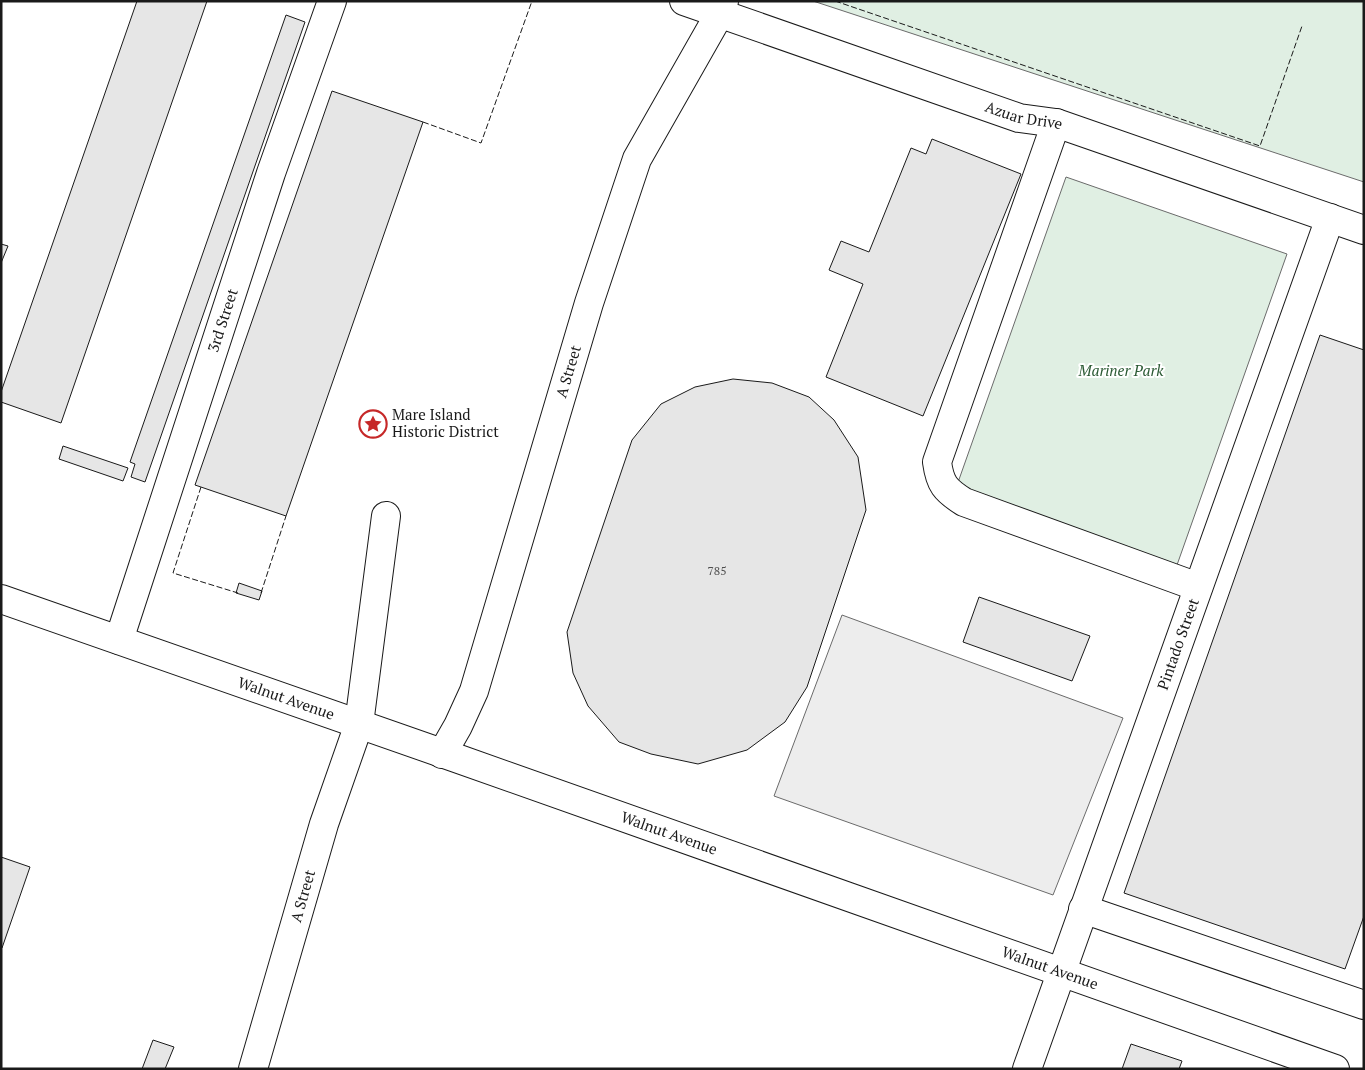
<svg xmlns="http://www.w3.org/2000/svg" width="1365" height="1070" viewBox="0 0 1365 1070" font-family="'PT Serif',serif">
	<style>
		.green { fill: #e0efe3; stroke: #6a6a6a }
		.parking { fill: #ededed; stroke: #6a6a6a }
		.building { fill: #e6e6e6; stroke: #1a1a1a }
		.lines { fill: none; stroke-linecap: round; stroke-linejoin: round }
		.minor-casing { stroke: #1a1a1a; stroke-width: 30 }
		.major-casing { stroke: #1a1a1a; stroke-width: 30 }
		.minor { stroke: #fff; stroke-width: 28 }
		.major { stroke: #fff; stroke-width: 28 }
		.fence { stroke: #1a1a1a; stroke-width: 1; stroke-dasharray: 6 2.5; stroke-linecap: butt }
		.labels { text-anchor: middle; stroke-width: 4; stroke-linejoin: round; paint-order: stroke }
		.number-label { font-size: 12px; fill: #4d4d4d }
		.street-label { font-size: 15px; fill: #1a1a1a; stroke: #fff }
		.park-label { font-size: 15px; font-style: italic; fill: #2b5a34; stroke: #fff }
		.poi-label { font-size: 15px; fill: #1a1a1a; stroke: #fff; text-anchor: start }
	</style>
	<rect width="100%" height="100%" fill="#fff"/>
	<!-- green -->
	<path class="green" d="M813,1H1364V182Z
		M1066,177L1287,254L1177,565L956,488Z"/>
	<!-- parking -->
	<path class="parking" d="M842,615L1123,718L1053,895L774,796Z"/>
	<!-- building -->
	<path class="building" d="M137,1H207L61,423L1,402V392Z
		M286,15L305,22L145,482L131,477L135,464L130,462Z
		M332,91L423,122L286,516L195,485Z
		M932,139L1021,174L923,416L826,377L863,284L829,270L841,241L869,252L911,148L926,154Z
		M1,244L8,246L1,263Z
		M1320,335L1364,350V916L1345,969L1124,893Z
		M733,379L772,383L809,397L834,420L858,457L866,510L807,687L785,722L747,750L698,764L651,754L619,742L588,706L573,673L567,632L632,440L661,404L695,387Z
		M63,446L128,468L123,481L59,459Z
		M239,583L262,591L259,600L236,593Z
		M979,597L1090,636L1072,681L963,642Z
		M1,857L30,867L2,948L1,947Z
		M153,1040L174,1047L165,1069H142Z
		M1131,1044L1182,1061L1179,1069H1122Z"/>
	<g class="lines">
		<!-- minor casing -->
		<g class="minor-casing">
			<g id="minor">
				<path d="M1056,123L937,462C940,484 945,490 964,502L1198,587"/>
				<path id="s1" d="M1,599L456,758L1335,1069"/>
				<path id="s2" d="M119,640L271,173L332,1"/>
				<path id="s3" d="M442,754L458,726L474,691L589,303L637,159L720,13L724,1"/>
				<path d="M1083,909L1364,1005"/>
				<path id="s4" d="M253,1069L324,824L359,724L386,516"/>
				<path id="s5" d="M1027,1069L1330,218"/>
			</g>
		</g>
		<!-- major casing -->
		<g class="major-casing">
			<g id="major">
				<path id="s6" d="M684,1L1019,118L1056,123L1364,230"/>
			</g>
		</g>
		<!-- minor -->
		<use href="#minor" class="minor"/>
		<!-- major -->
		<use href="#major" class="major"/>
		<!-- fence -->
		<path class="fence" d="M835,1L1260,146L1302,26
			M423,122L481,143L532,1
			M201,487L173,573L238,593
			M261,593L286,516"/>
	</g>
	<!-- icons -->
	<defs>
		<g id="sight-ring" transform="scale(1.4375)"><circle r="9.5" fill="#fff" stroke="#c62828" stroke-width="1.5"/><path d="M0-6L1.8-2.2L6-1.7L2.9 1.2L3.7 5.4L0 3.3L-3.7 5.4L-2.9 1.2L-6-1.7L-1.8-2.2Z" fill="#c62828"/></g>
	</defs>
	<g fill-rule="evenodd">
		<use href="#sight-ring" x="373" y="424"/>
	</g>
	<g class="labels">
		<!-- number labels -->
		<g class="number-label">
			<text x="717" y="575">785</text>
		</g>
		<!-- street labels -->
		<g class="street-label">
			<text dy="5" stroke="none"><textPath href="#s6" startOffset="359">Azuar Drive</textPath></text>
			<text dy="5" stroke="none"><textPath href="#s2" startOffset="336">3rd Street</textPath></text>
			<text dy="5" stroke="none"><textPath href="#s3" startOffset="404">A Street</textPath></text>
			<text dy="5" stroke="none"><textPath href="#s5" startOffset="451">Pintado Street</textPath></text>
			<text dy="5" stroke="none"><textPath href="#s1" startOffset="302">Walnut Avenue</textPath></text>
			<text dy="5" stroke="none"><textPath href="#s1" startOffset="708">Walnut Avenue</textPath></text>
			<text dy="5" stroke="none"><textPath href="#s4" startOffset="180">A Street</textPath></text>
			<text dy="5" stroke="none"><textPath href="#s1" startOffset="1112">Walnut Avenue</textPath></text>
		</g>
		<!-- park labels -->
		<g class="park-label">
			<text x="1121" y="376">Mariner Park</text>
		</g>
		<!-- poi labels -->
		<g class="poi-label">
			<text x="392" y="420">Mare Island<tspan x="392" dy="17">Historic District</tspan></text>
		</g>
	</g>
	<!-- border -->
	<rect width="1365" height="1070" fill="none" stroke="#1a1a1a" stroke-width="5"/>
</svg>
